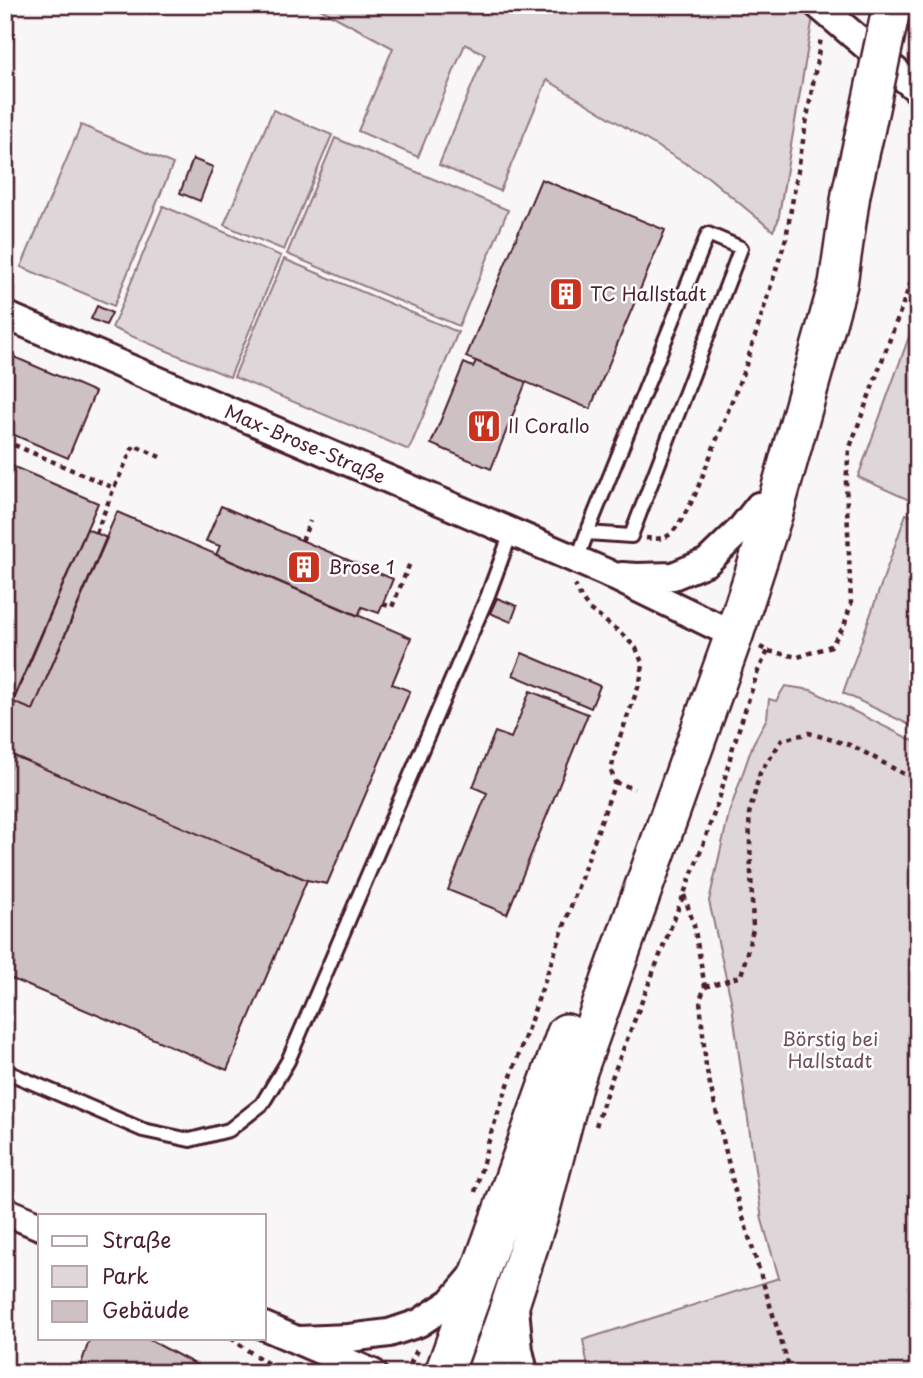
<svg xmlns="http://www.w3.org/2000/svg" width="923" height="1378" viewBox="0 0 923 1378" font-family="'Playpen Sans',sans-serif">
	<style>
		.green { fill: #ded6d9; stroke: #947a82; stroke-width: 2 }
		.lines { fill: none; stroke-linecap: round; stroke-linejoin: round }
		.stream { stroke: #8f747b; stroke-width: 7 }
		.building { fill: #cdc1c4; stroke: #4a1f2b; stroke-width: 2 }
		.service-casing { stroke: #4a1f2b; stroke-width: 18 }
		.minor-casing { stroke: #4a1f2b; stroke-width: 32 }
		.secondary-casing { stroke: #4a1f2b; stroke-width: 42 }
		.motorway-casing { stroke: #4a1f2b; stroke-width: 44 }
		.path { stroke: #4a1f2b; stroke-width: 4.5; stroke-dasharray: 5 5; stroke-linecap: butt }
		.service { stroke: #fff; stroke-width: 12 }
		.minor { stroke: #fff; stroke-width: 26 }
		.secondary { stroke: #fff; stroke-width: 37 }
		.motorway { stroke: #fff; stroke-width: 38 }
		.secondary-bridge-casing { stroke: #4a1f2b; stroke-width: 42; stroke-linecap: butt }
		.secondary-bridge { stroke: #fff; stroke-width: 37 }
		.labels { text-anchor: middle; stroke-width: 5; stroke-linejoin: round; paint-order: stroke }
		.poi-label { font-size: 19px; fill: #4a1f2b; stroke: #fff; text-anchor: start }
		.street-label { font-size: 19px; fill: #4a1f2b; stroke: #fff }
		.park-label { font-size: 19px; fill: #6f4d56; stroke: #fff }
	</style>
	<rect width="100%" height="100%" fill="#f8f6f7"/>
	<filter id="ink" filterUnits="userSpaceOnUse"><feTurbulence type="fractalNoise" baseFrequency=".0143" numOctaves="2"/><feDisplacementMap in="SourceGraphic" scale="14" xChannelSelector="R" yChannelSelector="G"/><feConvolveMatrix kernelMatrix="1 2 1 2 8 2 1 2 1" color-interpolation-filters="sRGB"/></filter>
	<g filter="url(#ink)">
		<!-- green -->
		<path class="green" d="M313,5H808L814,11L778,221L773,231L708,177L547,80L500,191L439,165L485,54L465,44L418,157L358,131L393,48Z
			M273,110L332,135L284,250L224,225Z
			M81,125L173,164L114,306L21,267Z
			M335,138L508,210L459,326L287,254Z
			M163,206L281,256L230,377L112,328Z
			M284,259L458,332L409,450L234,377Z
			M918,312V504L858,477Z
			M906,514L918,518V729L843,693Z
			M785,686L811,690L918,743V1373H589L583,1340L779,1278L762,1220L732,1005L709,901L729,813L753,744L767,718L769,699L776,701Z"/>
		<g class="lines">
			<!-- stream -->
			<path class="stream" d="M899,23L918,38"/>
		</g>
		<!-- building -->
		<path class="building" d="M193,159L213,167L200,201L180,193Z
			M541,179L665,230L590,409L466,357Z
			M97,306L112,313L106,325L91,319Z
			M5,353L95,392L68,458L5,431Z
			M476,361L526,382L491,469L431,444L464,363L473,367Z
			M5,463L98,503L5,718Z
			M221,506L393,579L379,613L362,607L358,616L216,555L220,546L206,541Z
			M117,512L411,638L392,684L410,691L327,884L307,880L5,752V718L13,702L33,710Z
			M87,529L107,538L33,710L13,702Z
			M497,598L517,606L511,622L490,613Z
			M522,653L600,686L591,708L513,675Z
			M530,691L588,714L507,914L448,890L487,793L473,787L495,732L511,738Z
			M5,752L307,880L227,1070L5,976Z
			M90,1338H146L212,1373H78Z"/>
		<g class="lines">
			<!-- service casing -->
			<g class="service-casing">
				<path id="service" d="M577,560L587,533L708,234L741,248L631,536L587,533
					M5,1071L143,1130L190,1140L229,1130L262,1104L288,1061L488,595L511,533"/>
			</g>
			<!-- minor casing -->
			<g class="minor-casing">
				<path id="minor" d="M818,5L918,90
					M5,315L605,572L734,635
					M622,576L637,577L673,576L707,562L740,530L759,506
					M5,1211L40,1226
					M264,1326L373,1373
					M299,1340L349,1338L389,1333L419,1323L451,1302L473,1276"/>
			</g>
			<!-- secondary casing -->
			<g class="secondary-casing">
				<path id="secondary" d="M444,1373L566,1033
					M486,1373L509,1308L541,1209L574,1082L734,635L774,512L838,284L851,194L865,132"/>
			</g>
			<!-- motorway casing -->
			<g class="motorway-casing">
				<path id="motorway" d="M509,1308L513,1351L518,1373"/>
			</g>
			<!-- path -->
			<path class="path" d="M5,441L114,488L134,445L160,457
				M96,533L114,488
				M646,538C653,539 662,540 669,535C677,530 690,505 695,495L746,365L786,238L821,38
				M302,541L310,521
				M383,604L392,607L410,563
				M760,647L768,651L798,657L831,646L844,626L851,604L846,482L849,450L918,263
				M615,782L634,789
				M684,895L694,925L705,987L700,1000L706,1067L736,1195L791,1373
				M705,987L741,976L753,929L749,814L760,773L782,740L809,733L853,746L918,782
				M596,1126L608,1088L703,845L720,796L733,747L758,671L768,651
				M475,1192L491,1133L615,782L611,771L616,748L640,682L643,665L636,648L621,633L589,609L581,598L575,585
				M231,1338L250,1352L282,1373
				M406,1373L418,1348"/>
			<!-- service -->
			<use href="#service" class="service"/>
			<!-- minor -->
			<use href="#minor" class="minor"/>
			<!-- secondary -->
			<use href="#secondary" class="secondary"/>
			<!-- motorway -->
			<use href="#motorway" class="motorway"/>
			<!-- secondary-bridge casing -->
			<g class="secondary-bridge-casing">
				<path id="secondary-bridge" d="M865,132L892,5"/>
			</g>
			<!-- secondary-bridge -->
			<use href="#secondary-bridge" class="secondary-bridge"/>
		</g>
	</g>
	<!-- icons -->
	<defs>
		<g id="building-square" transform="scale(1.75)"><rect x="-9" y="-9" width="18" height="18" rx="4" fill="#c8321e" stroke="#fff"/><path d="M-4-6H4V6H1V3H-1V6H-4ZM-2.5-4.3h1.7v1.8h-1.7ZM.8-4.3h1.7v1.8H.8ZM-2.5-1h1.7V.8h-1.7ZM.8-1h1.7V.8H.8Z" fill="#fff"/></g>
		<g id="restaurant-square" transform="scale(1.75)"><rect x="-9" y="-9" width="18" height="18" rx="4" fill="#c8321e" stroke="#fff"/><path d="M-5-6h1v4h1v-4h1v4h1v-4h1v5L-1.5 .5V6h-2V.5L-5-1ZM5-6V6H3V1.5H1.5Q1.5-4 5-6Z" fill="#fff"/></g>
	</defs>
	<g fill-rule="evenodd">
		<use href="#building-square" x="566" y="294"/>
		<use href="#restaurant-square" x="484" y="426"/>
		<use href="#building-square" x="304" y="567"/>
	</g>
	<g class="labels">
		<!-- poi labels -->
		<g class="poi-label">
			<text x="590" y="301">TC Hallstadt</text>
			<text x="508" y="433">Il Corallo</text>
			<text x="328" y="574">Brose 1</text>
		</g>
		<!-- street labels -->
		<g class="street-label">
			<text transform="translate(305 444) rotate(23)" y="7">Max-Brose-Straße</text>
		</g>
		<!-- park labels -->
		<g class="park-label">
			<text x="830" y="1046">Börstig bei<tspan x="830" dy="22">Hallstadt</tspan></text>
		</g>
	</g>
	<!-- margin -->
	<rect width="923" height="1378" fill="none" stroke="#fff" stroke-width="28"/>
	<rect x="14" y="14" width="895" height="1350" fill="none" stroke="#4a1f2b" stroke-width="2.5" filter="url(#ink)"/>
	<!-- legend -->
	<rect x="38" y="1214" width="228" height="126" fill="#ffffff" stroke="#b7a5aa" stroke-width="2"/>
	<rect x="52" y="1236" width="35" height="10" fill="#ffffff" stroke="#b7a5aa" stroke-width="2"/>
	<text x="102" y="1248" font-size="21" fill="#4a1f2b">Straße</text>
	<rect x="52" y="1266" width="35" height="21" fill="#ded6d9" stroke="#b7a5aa" stroke-width="2"/>
	<text x="102" y="1284" font-size="21" fill="#4a1f2b">Park</text>
	<rect x="52" y="1301" width="35" height="21" fill="#cdc1c4" stroke="#b7a5aa" stroke-width="2"/>
	<text x="102" y="1318" font-size="21" fill="#4a1f2b">Gebäude</text>
</svg>
